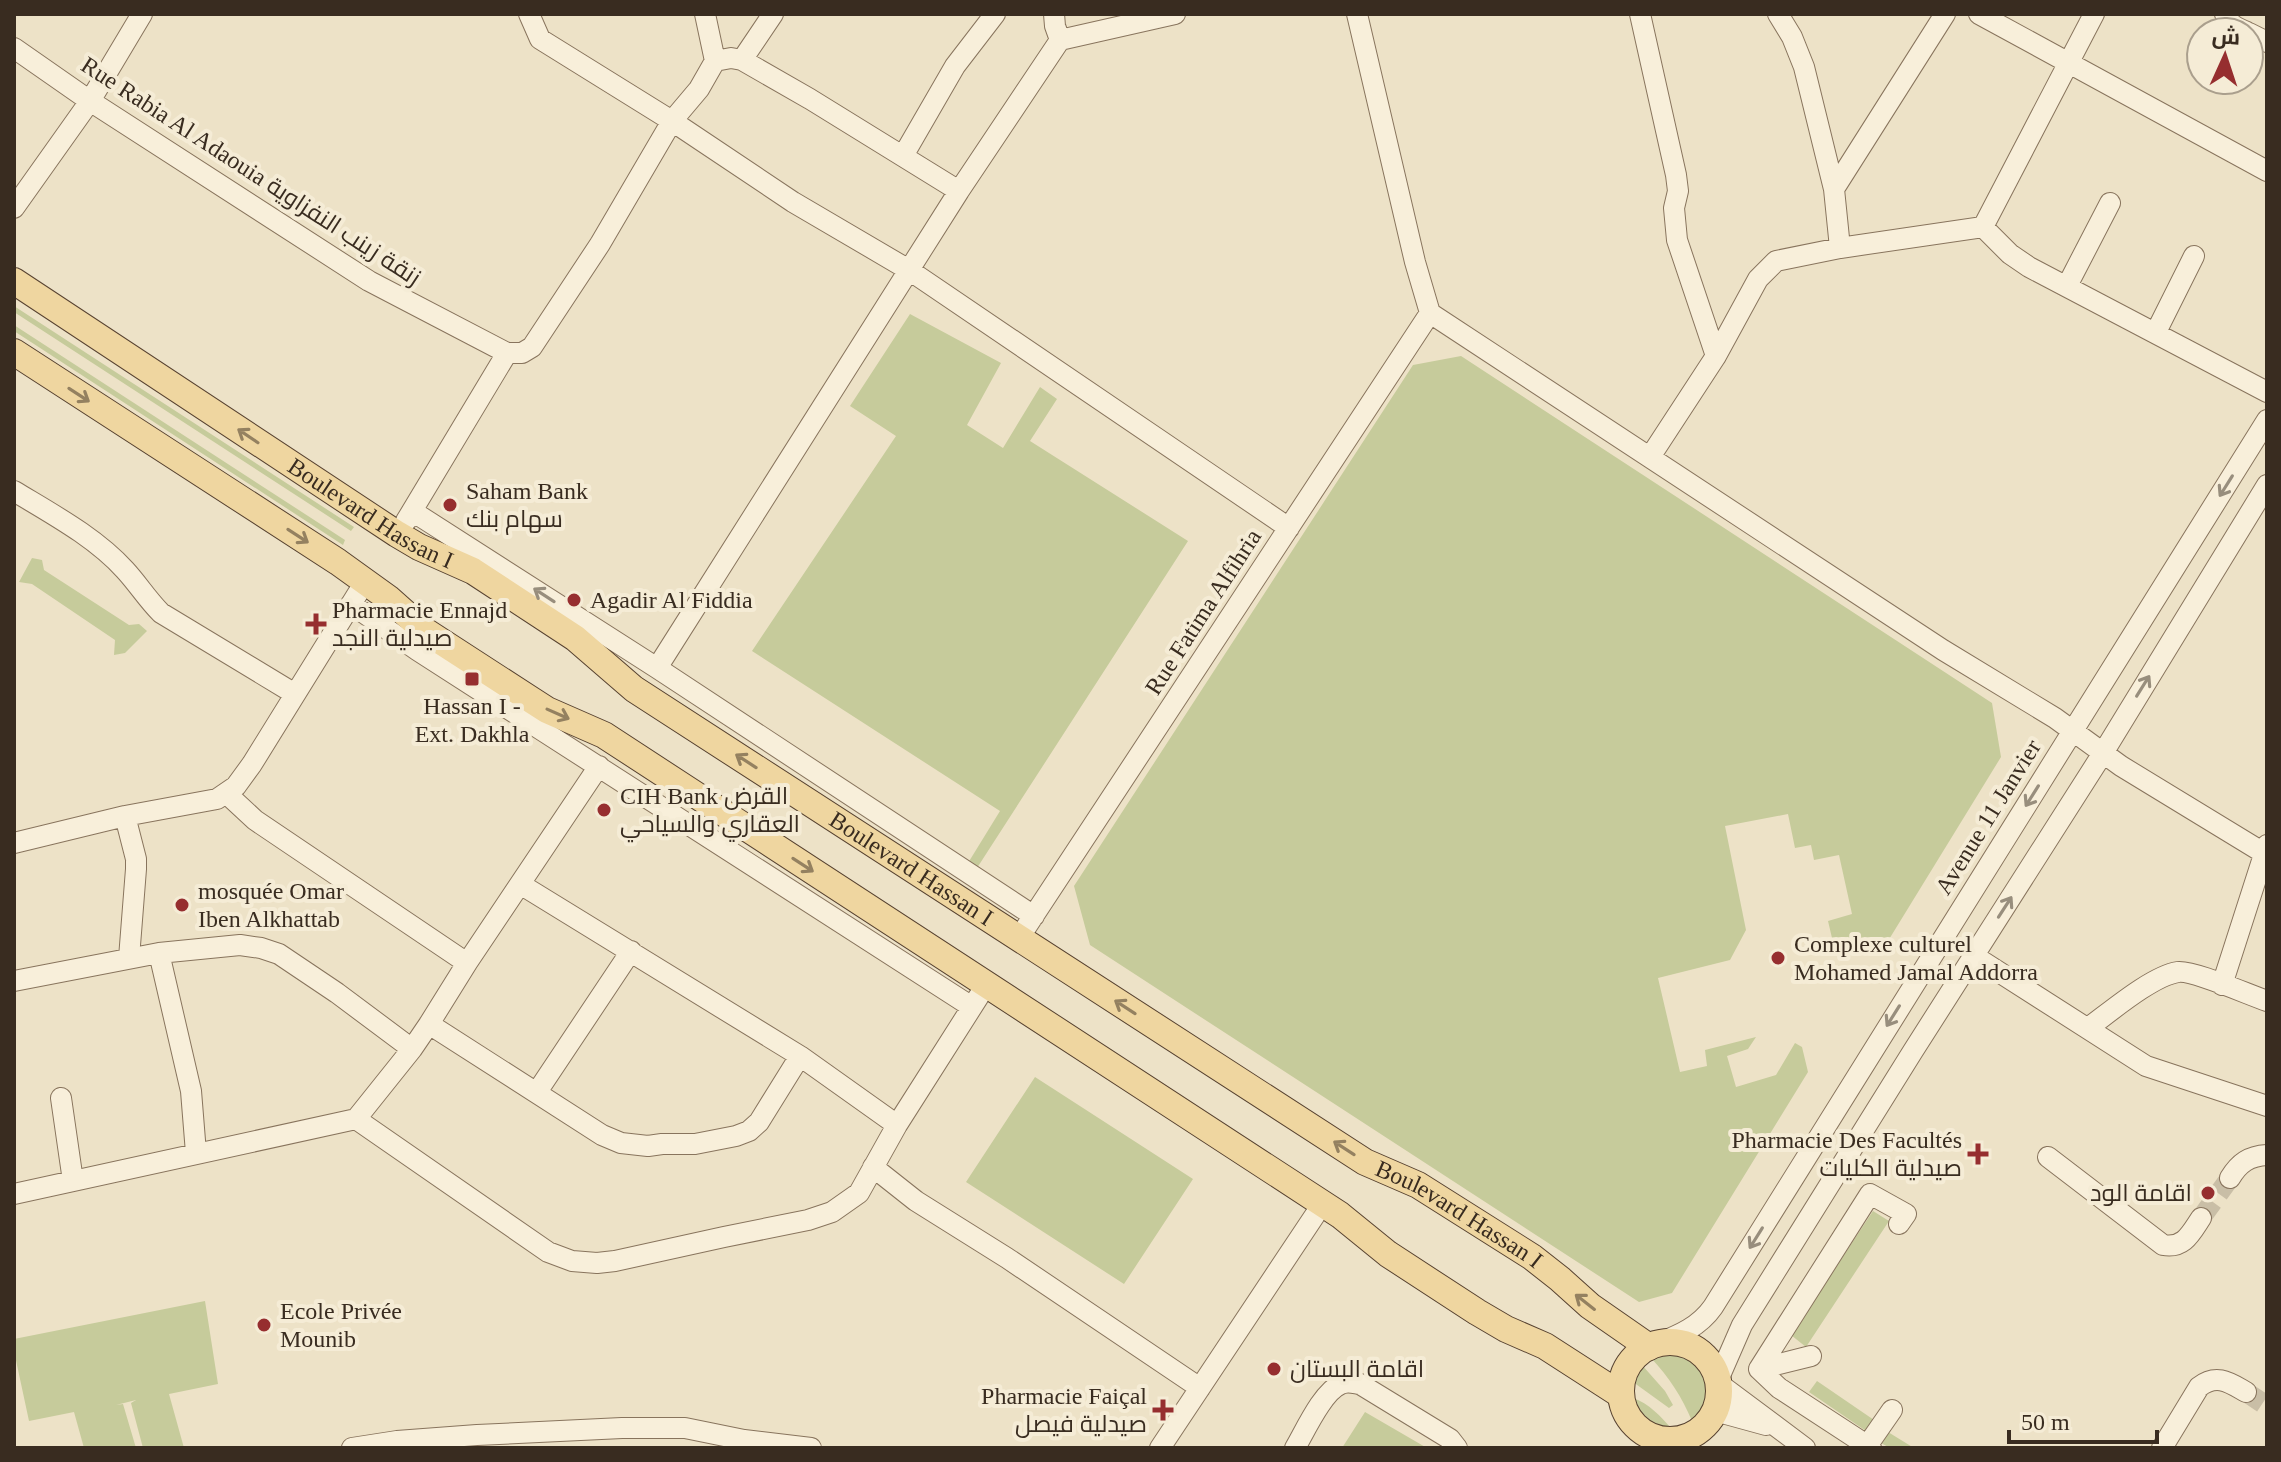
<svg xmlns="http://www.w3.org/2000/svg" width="2281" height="1462" viewBox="0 0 2281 1462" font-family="'Times New Roman',Cairo,serif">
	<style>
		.green { fill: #c6cb9b }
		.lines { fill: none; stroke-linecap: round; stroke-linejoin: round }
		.minor-tunnel { stroke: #c9bea6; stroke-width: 20; stroke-dasharray: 20 10; stroke-linecap: butt }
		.minor-casing { stroke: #88745d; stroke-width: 22 }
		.major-casing { stroke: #574230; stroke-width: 28 }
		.minor { stroke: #f8efda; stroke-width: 20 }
		.major { stroke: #efd6a0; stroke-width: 26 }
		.oneway { stroke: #948160 }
		.oneway2 { stroke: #988e7d }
		.poi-dot { fill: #962e2f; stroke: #f5ecd6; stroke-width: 3 }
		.labels { text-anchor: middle; stroke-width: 8; stroke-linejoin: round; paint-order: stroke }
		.street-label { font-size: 24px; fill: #392c20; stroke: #f5ecd6 }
		.poi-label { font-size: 24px; fill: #392c20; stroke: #f5ecd6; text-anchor: start }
	</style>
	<rect width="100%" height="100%" fill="#ede2c7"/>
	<!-- green -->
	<path class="green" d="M14,306L354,527L351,531L14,312Z
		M910,314L1001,363L967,425L1003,448L1040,387L1057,399L1030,441L1188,541L977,868L968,863L1000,811L752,651L896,436L850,406Z
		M14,325L345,540L343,545L14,331Z
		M1461,356L1992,703L2001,757L1888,941L1861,949L1851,946L1829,952L1832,938L1828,921L1852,914L1839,855L1814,860L1811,845L1795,848L1788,814L1725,826L1746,930L1730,960L1658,978L1680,1072L1707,1066L1705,1050L1756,1037L1748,1049L1727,1056L1736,1087L1776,1075L1795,1043L1802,1047L1808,1072L1672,1293L1639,1302L1090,945L1074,886L1413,365Z
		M32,558L42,560L44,570L129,625L139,624L147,631L125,653L114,655L115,640L32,584L19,582Z
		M1035,1077L1193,1179L1124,1284L966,1182Z
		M1873,1211L1889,1221L1806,1347L1791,1335Z
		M205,1301L218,1384L169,1394L184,1448H143L131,1403L136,1400L116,1405L123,1404L136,1448H84L74,1412L29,1421L14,1351V1339Z
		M1672,1353C1706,1360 1722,1397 1692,1421C1682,1397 1669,1377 1651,1358Z
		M1642,1365L1665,1391L1673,1405L1669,1408L1633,1382Z
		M1817,1381L1874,1420L1866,1431L1809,1392Z
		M1633,1398C1650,1404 1660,1416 1672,1429C1652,1429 1638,1417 1633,1398Z
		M1365,1412L1427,1448H1342Z
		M1888,1432L1914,1448H1890L1881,1443Z"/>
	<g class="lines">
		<!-- minor-tunnel -->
		<path class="minor-tunnel" d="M2201,1218L2230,1178
			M2246,1392L2267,1406"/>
		<!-- minor casing -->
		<g class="minor-casing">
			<path id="minor" d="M529,14L540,39L672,121L793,202L909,270L1289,528
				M1357,14L1415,262L1430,313L1943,650L2055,718L2121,766L2267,855
				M1640,14L1676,175L1678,191L1674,208L1677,240L1716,356
				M1778,14L1792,37L1804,67L1834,189L1840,248
				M1979,14L2267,171
				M2225,14C2228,24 2237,28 2247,32
				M2249,33L2267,42
				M1060,40L1175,14
				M14,48L90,101L369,281L507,353
				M742,60L773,14
				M715,61L731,58L742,60L810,99L959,191
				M903,156L955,66L995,14
				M1834,189L1945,14
				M14,208L90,101L142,14
				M1983,227L2094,14
				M2067,286L2110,203
				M2156,332L2194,256
				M1650,457L1716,356L1758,279L1776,261L1840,248L1983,227L2010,254L2029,267L2267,392
				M14,491C52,514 95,537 125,570C138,584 147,599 161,613L295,694
				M412,511L657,668L1034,916
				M406,521L507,353H522L532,347L600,244L672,121L699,89L715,61L705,14
				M351,604L417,650L972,1007
				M657,668L959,191L1060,40L1055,26L1054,14
				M227,794L255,820L467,963
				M125,816L136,859V869L129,958
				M14,843L125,816L217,799L236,786L252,764L358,593
				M520,884L800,1056L897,1125
				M1019,938L1430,313
				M159,953L191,1091L196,1153
				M1974,956L2146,1066L2267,1106
				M14,981L159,953L240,945L261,948L279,954L337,993L412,1049
				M2222,985L2267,845
				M429,1024L602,1135L621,1143L648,1146L662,1144H695L736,1136L749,1131L759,1122L800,1056
				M2088,1028C2110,1012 2152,976 2178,972C2193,970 2249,995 2267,1001
				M537,1092L631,951
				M61,1098L73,1181
				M356,1119L548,1252L572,1261L597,1263L615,1261L724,1237L808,1220L832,1212L859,1193L897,1125L986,985
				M2048,1157L2163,1245C2184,1249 2191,1233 2201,1218
				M873,1167L916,1201L1007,1258L1200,1388
				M2230,1178C2239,1163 2249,1156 2267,1155
				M14,1194L356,1119L412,1049L429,1024L467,963L599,766
				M1657,1344C1679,1335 1699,1327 1713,1307L2267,420
				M1759,1369L1870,1194L1906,1214L1899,1224
				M1759,1369L1779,1388L1871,1448
				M1759,1369L1811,1356
				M1718,1380L1742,1325L1913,1051L2103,753L2267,485
				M1718,1383L1805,1448
				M1715,1411L1766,1425
				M1867,1446L1892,1410
				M352,1448L397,1441L477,1435L622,1428H685L744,1440L811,1448
				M1160,1448L1323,1203
				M1295,1448C1305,1431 1323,1391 1341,1384C1347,1381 1353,1383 1360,1384L1450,1439L1457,1448
				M2162,1448L2199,1387C2217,1373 2230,1383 2246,1392"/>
		</g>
		<!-- major casing -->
		<g class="major-casing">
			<g id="major">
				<path id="s1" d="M14,281L397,534L419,547L473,571L575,638L634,689L1365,1162L1418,1185L1532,1257L1560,1279L1590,1306L1649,1347"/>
				<path d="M14,352L338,562L388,598L425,631L533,701L547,710L604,735L1340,1215L1388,1254L1477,1312L1506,1329L1545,1346L1621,1395"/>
				<circle cx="1670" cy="1391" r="49"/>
			</g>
		</g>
		<!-- minor -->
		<use href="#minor" class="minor"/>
		<!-- major -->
		<use href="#major" class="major"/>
	</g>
	<!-- one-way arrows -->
	<defs><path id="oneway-shaft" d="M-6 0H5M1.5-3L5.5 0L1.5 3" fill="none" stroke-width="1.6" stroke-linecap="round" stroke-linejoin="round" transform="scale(2)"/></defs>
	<g class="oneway">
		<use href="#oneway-shaft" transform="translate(79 395) rotate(33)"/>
		<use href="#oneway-shaft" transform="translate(248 436) rotate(-146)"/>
		<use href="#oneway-shaft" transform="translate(298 536) rotate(33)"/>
		<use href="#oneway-shaft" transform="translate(558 714) rotate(24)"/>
		<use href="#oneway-shaft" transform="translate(746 761) rotate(-147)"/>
		<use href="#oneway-shaft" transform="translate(803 865) rotate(33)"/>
		<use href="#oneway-shaft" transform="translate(1125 1007) rotate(-147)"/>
		<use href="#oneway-shaft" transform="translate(1344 1148) rotate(-147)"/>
		<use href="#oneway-shaft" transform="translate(1585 1302) rotate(-142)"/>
	</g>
	<g class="oneway2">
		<use href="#oneway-shaft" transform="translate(2226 486) rotate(122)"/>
		<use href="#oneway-shaft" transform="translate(544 595) rotate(-147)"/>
		<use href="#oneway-shaft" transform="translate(2143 686) rotate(-58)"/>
		<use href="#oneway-shaft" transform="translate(2032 796) rotate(122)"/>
		<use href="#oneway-shaft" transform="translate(2005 907) rotate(-57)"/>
		<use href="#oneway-shaft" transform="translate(1893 1016) rotate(122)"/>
		<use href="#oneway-shaft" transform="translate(1756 1238) rotate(122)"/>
	</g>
	<!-- markers -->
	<g class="poi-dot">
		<circle cx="450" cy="505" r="8"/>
		<circle cx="574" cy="600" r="8"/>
		<path d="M312 612h8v8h8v8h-8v8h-8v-8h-8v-8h8z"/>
		<rect x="464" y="671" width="16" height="16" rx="4"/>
		<circle cx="604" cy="810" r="8"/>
		<circle cx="182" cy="905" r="8"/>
		<circle cx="1778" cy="958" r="8"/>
		<path d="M1974 1142h8v8h8v8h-8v8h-8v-8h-8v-8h8z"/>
		<circle cx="2208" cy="1193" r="8"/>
		<circle cx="264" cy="1325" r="8"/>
		<circle cx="1274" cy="1369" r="8"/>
		<path d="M1159 1398h8v8h8v8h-8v8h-8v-8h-8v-8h8z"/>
	</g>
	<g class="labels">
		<!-- street labels -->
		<g class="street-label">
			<text transform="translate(251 171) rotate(33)" y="8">Rue Rabia Al Adaouia زنقة زينب النفزاوية</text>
			<text dy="8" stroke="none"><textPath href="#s1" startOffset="426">Boulevard Hassan I</textPath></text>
			<text transform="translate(1203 612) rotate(-57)" y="8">Rue Fatima Alfihria</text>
			<text transform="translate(1988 817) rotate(-58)" y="8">Avenue 11 Janvier</text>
			<text dy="8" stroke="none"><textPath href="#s1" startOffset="1074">Boulevard Hassan I</textPath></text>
			<text dy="8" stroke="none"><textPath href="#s1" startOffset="1722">Boulevard Hassan I</textPath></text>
		</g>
		<!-- poi labels -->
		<g class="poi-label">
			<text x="466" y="499">Saham Bank<tspan x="466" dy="28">سهام بنك</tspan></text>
			<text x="590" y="608">Agadir Al Fiddia</text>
			<text x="332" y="618">Pharmacie Ennajd<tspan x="332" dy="28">صيدلية النجد</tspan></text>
			<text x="472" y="714" text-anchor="middle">Hassan I -<tspan x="472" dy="28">Ext. Dakhla</tspan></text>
			<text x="620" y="804">CIH Bank القرض<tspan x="620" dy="28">العقاري والسياحي</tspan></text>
			<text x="198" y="899">mosquée Omar<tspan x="198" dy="28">Iben Alkhattab</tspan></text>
			<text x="1794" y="952">Complexe culturel<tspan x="1794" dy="28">Mohamed Jamal Addorra</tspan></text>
			<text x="1962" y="1148" text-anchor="end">Pharmacie Des Facultés<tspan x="1962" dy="28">صيدلية الكليات</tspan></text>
			<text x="2192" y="1201" text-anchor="end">اقامة الود</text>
			<text x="280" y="1319">Ecole Privée<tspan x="280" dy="28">Mounib</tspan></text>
			<text x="1290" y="1377">اقامة البستان</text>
			<text x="1147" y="1404" text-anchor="end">Pharmacie Faiçal<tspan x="1147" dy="28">صيدلية فيصل</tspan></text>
		</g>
	</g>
	<!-- border -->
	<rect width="2281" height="1462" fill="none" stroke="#392c20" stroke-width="32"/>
	<!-- north arrow -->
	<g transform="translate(2225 56) rotate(3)"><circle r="38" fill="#f5ecd6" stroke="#aa9f8d" stroke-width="2"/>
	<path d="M0-6L14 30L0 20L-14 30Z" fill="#962e2f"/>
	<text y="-12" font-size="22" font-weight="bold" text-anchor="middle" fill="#392c20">ش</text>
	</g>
	<!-- scale -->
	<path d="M2009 1430v12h148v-12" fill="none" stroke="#392c20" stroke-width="4"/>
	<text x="2021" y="1430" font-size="24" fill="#392c20" stroke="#f5ecd6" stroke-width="6" paint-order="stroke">50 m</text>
</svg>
